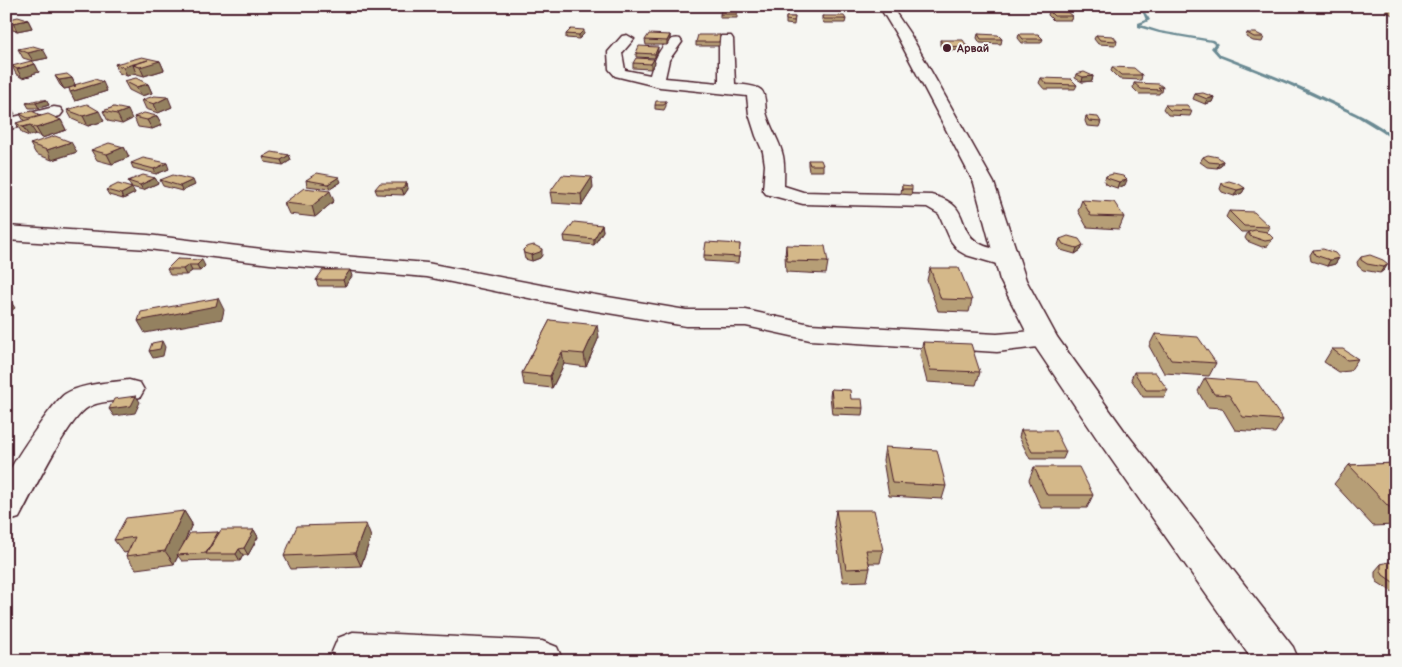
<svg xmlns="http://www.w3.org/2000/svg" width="1402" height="667" viewBox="0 0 1402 667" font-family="'Balsamiq Sans',sans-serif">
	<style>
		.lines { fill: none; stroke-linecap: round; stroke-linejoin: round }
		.stream { fill: #6b8a93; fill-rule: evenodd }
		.minor-casing { stroke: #4a1f2b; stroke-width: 3 }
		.major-casing { stroke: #4a1f2b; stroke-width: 3 }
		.minor { fill: #f6f6f2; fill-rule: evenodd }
		.major { fill: #f6f6f2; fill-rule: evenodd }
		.wall { fill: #b69e76; stroke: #4a1f2b }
		.shaded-wall { fill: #948160; stroke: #4a1f2b }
		.building { fill: #d4b889; stroke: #4a1f2b }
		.poi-dot { fill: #4a1f2b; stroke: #f6f6f2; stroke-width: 2 }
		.labels { text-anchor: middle; stroke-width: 4; stroke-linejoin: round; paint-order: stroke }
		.far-poi-label { font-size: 11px; font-weight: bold; fill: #4a1f2b; stroke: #f6f6f2; text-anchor: start }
	</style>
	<rect width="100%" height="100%" fill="#f6f6f2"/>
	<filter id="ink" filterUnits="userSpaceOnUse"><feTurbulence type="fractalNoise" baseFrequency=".02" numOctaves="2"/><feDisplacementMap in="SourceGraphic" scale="10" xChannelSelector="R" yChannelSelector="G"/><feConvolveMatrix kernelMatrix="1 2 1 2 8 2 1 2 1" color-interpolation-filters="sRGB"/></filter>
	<g filter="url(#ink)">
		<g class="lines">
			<!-- stream -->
			<path class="stream" d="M1130,6C1140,6 1146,12 1150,20L1141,25L1160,31L1213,40L1218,44L1215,48L1221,55C1258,69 1294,83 1329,100C1352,111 1376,121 1396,138V142L1382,132L1356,116L1287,84L1219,57L1211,48L1214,44L1211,42L1159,33L1138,27V23L1146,20L1143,13Z"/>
			<!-- minor casing -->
			<g class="minor-casing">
				<path id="minor" d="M627,35L634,39L622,53L625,70L650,75C654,62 663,35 680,39L682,42L669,60L665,78L719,83V39L721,36H731L733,39L735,84C742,85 755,85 761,90C766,94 765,106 766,112C770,128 780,141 783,156C785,166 784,176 784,186L803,192L931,195C972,205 955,226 977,242C989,251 1011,248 1019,260L1016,265L1007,267L966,255L959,251L951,241L939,214L927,207L803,204L766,194L763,190L765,165L763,152L756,136L749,114L747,96L660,87L615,76L609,69L608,52L622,36Z
					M54,107L60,108L63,112L60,116L6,130V119Z
					M6,226L148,235L270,250L427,263L572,291L686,310H746L810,324L997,334L1044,330L1054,333L1058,339L1054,345L997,352L810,340L746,326H686L572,307L427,277L270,264L148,249L6,240Z
					M129,380L140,383L144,390L140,397C124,402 101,399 87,408C67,421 32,494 19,518L6,522C6,508 4,493 6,479C8,468 54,401 65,394C83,383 109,383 129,380Z
					M353,632L542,641L557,647L563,661H336L332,652L338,638Z"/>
			</g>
			<!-- major casing -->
			<g class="major-casing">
				<path id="major" d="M879,6H891L910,34L994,183L1026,280L1057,337L1124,430L1293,647L1299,661H1253L1102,446L1030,339L1000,280L974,183L896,34Z"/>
			</g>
			<!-- minor -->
			<use href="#minor" class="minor"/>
			<!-- major -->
			<use href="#major" class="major"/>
		</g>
		<!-- wall -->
		<path class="wall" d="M1388,6H1396V16L1385,12Z
			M737,10V18H720V14Z
			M1049,11L1072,16L1071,20H1053L1048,15Z
			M822,16L846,19L845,23H824L822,20Z
			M786,17H795L794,25L786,24Z
			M6,20H28L32,28L17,31L8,29L6,26Z
			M1247,33L1264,37L1262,42L1253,41L1246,37Z
			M566,34H584L579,39L566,38Z
			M978,34L1002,39L1001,44L980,43L977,38Z
			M1019,34L1043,39L1041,43H1022L1018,38Z
			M670,35V39L667,45H646L645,40Z
			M720,35L719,46H696V42Z
			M1096,35L1117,41L1116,45L1098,44L1094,39Z
			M940,40L967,46L966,50L944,51L940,45Z
			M18,49L48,58L33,61L23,58Z
			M658,51L655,58L636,57V53Z
			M654,59L655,63L651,69L633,68V63Z
			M160,61L164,70L144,76L137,74L136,73L127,76L119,73L115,64Z
			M35,64L39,72L32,74L33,75L22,78L16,74L12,66Z
			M1112,67L1142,75L1141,80L1119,79L1111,71Z
			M1076,74L1093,76L1092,81L1082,82L1075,78Z
			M55,76L72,78L75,85L107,91L75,101L69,88L64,89L60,85Z
			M1041,78L1077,85L1075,89H1044L1039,83Z
			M124,81L148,84L152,93L141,96L129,90Z
			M1134,83L1163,87L1162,92H1160L1159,94H1139L1133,88Z
			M1195,94L1214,97L1212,102L1205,104L1193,99Z
			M46,100L49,105L39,108H29L26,103Z
			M142,100L172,107L158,113L146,109Z
			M666,101V106L664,110L655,109V105Z
			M1165,105L1192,111L1190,116L1168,115L1163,109Z
			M114,107L132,119L122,124L108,121L103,111Z
			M67,110L104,121L88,126L72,119Z
			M20,114L40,115L41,116L61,120L66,130L42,138L36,134L29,136L22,133L16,123L24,121Z
			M157,116L162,125L152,129L138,127L134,117Z
			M1086,116L1101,122L1099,127L1087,126L1085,121Z
			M30,144L77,152L52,160L36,154Z
			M124,147L129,157L112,164L97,160L91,150Z
			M289,155L291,160L283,165L265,162L263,157Z
			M1203,157L1223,161L1221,166L1217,168L1207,167L1200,162Z
			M808,160L823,165V171H809L808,165Z
			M131,163L169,169L156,174L133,168Z
			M1106,176L1125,185L1117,188L1105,184L1104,181Z
			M155,178L158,183L143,190L131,187L128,181Z
			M160,180L195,185L182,191L163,186Z
			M306,180L341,182L330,189L307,186Z
			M407,183L408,189L404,195L377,194L375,189Z
			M1222,183L1245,188L1242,193L1234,196L1222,192L1220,189Z
			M902,185L912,189L911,195L901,194Z
			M132,188L135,193L123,199L109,195L106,190Z
			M593,188L582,205L552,203L550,192Z
			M1082,200L1124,217L1119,229L1087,227L1078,211Z
			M334,201L315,217L289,214L284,203Z
			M1229,211L1270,227L1267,232L1273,238L1268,246L1262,247L1247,241L1245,238L1248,232H1241L1226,217Z
			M602,225L603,231L594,245L565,242L564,236Z
			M1060,239L1083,245L1081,250L1075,254L1061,250L1058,245Z
			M740,244L738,263L704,261V255Z
			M786,245L828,262L826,274L786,272L785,256Z
			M523,250L542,255L540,258L532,261L525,259Z
			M1313,250L1339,258L1335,264L1327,266L1311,261L1310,255Z
			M1361,257L1388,264L1384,270L1380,273L1363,270L1358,266L1357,262Z
			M177,259L205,266L200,271H192L186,275H170L167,269Z
			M930,268L972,300L969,312L938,311L927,280Z
			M352,276L345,286H318L316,280Z
			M550,320L599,337L586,367L564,364L552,388L524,385L522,373Z
			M1155,334L1216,363L1209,376L1164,373L1149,346Z
			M923,342L980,372L976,385L927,382L920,355Z
			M1332,349L1358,359L1350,371L1339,372L1324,362Z
			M1134,372L1168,390L1164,397H1143L1131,379Z
			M1205,378L1283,420L1275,433L1235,430L1222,408L1207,407L1198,391Z
			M831,389L851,399L863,408L862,415L832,414L830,396Z
			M1021,430L1066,452L1063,459H1030L1019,437Z
			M885,447L946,486L942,499L889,496L883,460Z
			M1396,463V525L1373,526L1334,484L1349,465Z
			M1034,467L1093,495L1087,508H1041L1029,480Z
			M836,510L883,550L880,563H869L870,568L867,581L843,582L834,523Z
			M184,511L192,524L184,542L218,532L219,534L254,530L258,537L248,555H243L240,561H210L209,560L182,561L178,556L174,564L136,569L126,556L128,552L124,553L114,540Z
			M371,537L361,566L291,569L284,556Z
			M1381,564H1396V594L1377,582L1375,577V571Z"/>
		<!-- shaded-wall -->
		<path class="shaded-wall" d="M28,20L32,28L17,31L13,23Z
			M584,30V34L579,39V35Z
			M670,35V39L667,45V41Z
			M6,42L11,51L6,52L9,56L6,57Z
			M658,47V51L655,58V54Z
			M43,49L48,58L33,61L28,53Z
			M654,59L655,63L651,69V64Z
			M148,60L160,61L164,70L144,76L140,67L133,65L136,73L127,76L123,67Z
			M35,64L39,72L32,74L33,75L22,78L17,69Z
			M1093,76L1092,81L1082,82L1083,77Z
			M72,78L76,87L74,85L75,87L64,89L59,80Z
			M103,82L107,91L75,101L70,92Z
			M148,84L152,93L141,96L136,87Z
			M168,97L172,107L158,113L154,104Z
			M1214,97L1212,102L1205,104L1207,99Z
			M46,100L49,105L39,108L36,103Z
			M6,105H10L15,114L6,116Z
			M128,110L132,119L122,124L117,114Z
			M99,111L104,121L88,126L83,116Z
			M157,116L162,125L152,129L147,120Z
			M61,120L66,130L42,138L36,128Z
			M30,125L36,134L29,136L23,127Z
			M71,142L77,152L52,160L47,150Z
			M124,147L129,157L112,164L107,154Z
			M289,155L291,160L283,165L281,160Z
			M1223,161L1221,166L1217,168L1219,163Z
			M167,163L169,169L156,174L154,169Z
			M339,177L341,182L330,189L328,184Z
			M592,177L593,188L582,205L581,194Z
			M155,178L158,183L143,190L140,185Z
			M193,180L195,185L182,191L180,186Z
			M1127,180L1125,185L1117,188L1119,182Z
			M407,183L408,189L404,195L402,189Z
			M132,188L135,193L123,199L121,194Z
			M1245,188L1242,193L1234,196L1237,190Z
			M330,191L334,201L315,217L312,206Z
			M602,225L603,231L594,245V239Z
			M1083,245L1081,250L1075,254L1077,248Z
			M542,249V255L540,258L532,261L531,255Z
			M1339,258L1335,264L1327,266L1330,260Z
			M202,260L205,266L200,271L197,265Z
			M1388,264L1384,270L1380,273L1384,267Z
			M189,265L192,271L186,275L183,269Z
			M350,270L352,276L345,286L343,280Z
			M218,298L224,310L222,319L145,333L138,321Z
			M11,302L15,308L6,315V306Z
			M597,325L599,337L586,367L584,354Z
			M162,341L165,347L163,356L153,358L149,351Z
			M562,352L564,364L552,388L550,376Z
			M136,396L140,402L135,413L114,416L109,409Z
			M184,511L192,524L179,554L177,555L178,556L174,564L165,551Z
			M366,524L371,537L361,566L355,553Z
			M254,530L258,537L248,555L244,548Z
			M218,532L222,538L207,554L206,553Z
			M239,549L243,555L240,561L236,554Z"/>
		<!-- building -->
		<path class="building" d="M721,10H737V14H720Z
			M1049,11L1067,12L1072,16H1054Z
			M822,16H844L846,19H824Z
			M18,17L28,20L13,23L6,22V20Z
			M786,17H795L794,21L786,20Z
			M571,29L584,30L579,35L566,34Z
			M1247,33H1256L1264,37H1254Z
			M649,34L670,35L667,41L645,40Z
			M978,34L998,35L1002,39H981Z
			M1019,34H1038L1043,39H1023Z
			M698,35H720L719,42H696Z
			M1096,35L1113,36L1117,41L1100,40Z
			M940,40H963L967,46L945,47Z
			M33,46L43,49L28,53L18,49Z
			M639,46L658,47L655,54L636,53Z
			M142,57L160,61L140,67L133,65L148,60L123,67L115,64Z
			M636,58L654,59L651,64L633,63Z
			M31,61L35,64L27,66H28L17,69L12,66Z
			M1112,67L1134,68L1142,75H1121Z
			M1084,72L1093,76L1083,77L1076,74Z
			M67,74L72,78L59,80L55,76Z
			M136,78L148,84L136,87L124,81Z
			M1041,78L1071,79L1077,85L1046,84Z
			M95,79L103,82L70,92L69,88L76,86L74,85Z
			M1134,83L1159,84L1163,87H1158L1161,90L1141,89Z
			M1203,93L1214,97L1207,99L1195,94Z
			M154,96L168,97L154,104L142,100Z
			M37,100H46L36,103H26Z
			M656,101H666L664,105H655Z
			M87,104L99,111L83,116L67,110Z
			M1165,105H1187L1192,111L1170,110Z
			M114,107L128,110L117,114L103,111Z
			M32,111L40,115L28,118L20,114Z
			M144,113L157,116L147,120L134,117Z
			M48,114L61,120L36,128L30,125L23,127L16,123Z
			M1086,116L1098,117L1101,122L1089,121Z
			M55,136L71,142L47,150L30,144Z
			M109,143L124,147L107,154L91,150Z
			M272,152L289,155L281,160L263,157Z
			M1208,155L1218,157L1223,161L1219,163L1209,162L1203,157Z
			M143,158L167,163L154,169L131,163Z
			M808,160H821L823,165H810Z
			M317,173L339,177L328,184L306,180Z
			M1113,174L1123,176L1127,180L1119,182L1107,178L1106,176Z
			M143,175L155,178L140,185L128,181Z
			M173,175L193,180L180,186L160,180Z
			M562,175L592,177L581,194L550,192Z
			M1229,181L1239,184L1245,188L1237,190L1224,186L1222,183Z
			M380,183H407L402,189H375Z
			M118,184L132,188L121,194L106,190Z
			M902,185L912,186V189H902Z
			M304,188L330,191L312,206L284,203Z
			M1082,200L1114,202L1124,217L1091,216Z
			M1229,211L1254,212L1270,227L1244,226Z
			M574,222L602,225L594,239L564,236Z
			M1255,230L1267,232L1273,238L1271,240L1265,241L1250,236L1248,232Z
			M1068,236L1079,239L1083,245L1077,248L1063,244L1060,239Z
			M706,242L740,244L739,257L704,255Z
			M534,245L542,249L540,252L531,255L524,253L523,250L526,247Z
			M786,245L825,246L828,262L787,261Z
			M1323,249L1335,253L1339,258L1330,260L1315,255L1313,250Z
			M1370,255L1383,260L1388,264L1384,267L1367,264L1361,260V257Z
			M177,259L202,260L197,265H189L183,269H167Z
			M930,268H959L972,300L941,299Z
			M323,270H350L343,280H316Z
			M218,298L216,306L138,321L141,312Z
			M6,302H11L6,306Z
			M550,320L597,325L584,354L562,352L550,376L522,373Z
			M1155,334L1198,337L1216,363L1171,360Z
			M162,341L160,349L149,351L152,343Z
			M923,342L971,344L980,372L930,370Z
			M1332,349H1343L1358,359L1347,360Z
			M1134,372H1155L1168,390H1146Z
			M1205,378L1257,382L1283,420L1243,417L1229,395L1214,394Z
			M831,389L850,390L851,399H862L863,408L833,407Z
			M136,396L131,406L109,409L114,399Z
			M1021,430H1055L1066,452H1032Z
			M885,447L937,450L946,486L892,483Z
			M1396,463V507H1389L1349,465Z
			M1034,467H1079L1093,495H1047Z
			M836,510H874L883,550H866L870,568L846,569Z
			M184,511L165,551L126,556L135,537L114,540L126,518Z
			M366,524L355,553L284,556L297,526Z
			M221,530H254L244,548L239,549L236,554H206Z
			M218,532L206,553L177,555L190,533Z
			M1389,562L1396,564V584L1383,575L1381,571V564Z"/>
	</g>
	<!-- markers -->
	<circle class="poi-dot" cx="947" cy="48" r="5"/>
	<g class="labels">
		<!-- far-poi labels -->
		<g class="far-poi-label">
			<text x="957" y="52">Арвай</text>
		</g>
	</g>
	<!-- margin -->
	<rect width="1402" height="667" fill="none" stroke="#f6f6f2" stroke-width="25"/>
	<rect x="12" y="12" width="1377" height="642" fill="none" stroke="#4a1f2b" stroke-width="2" filter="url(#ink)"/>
</svg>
